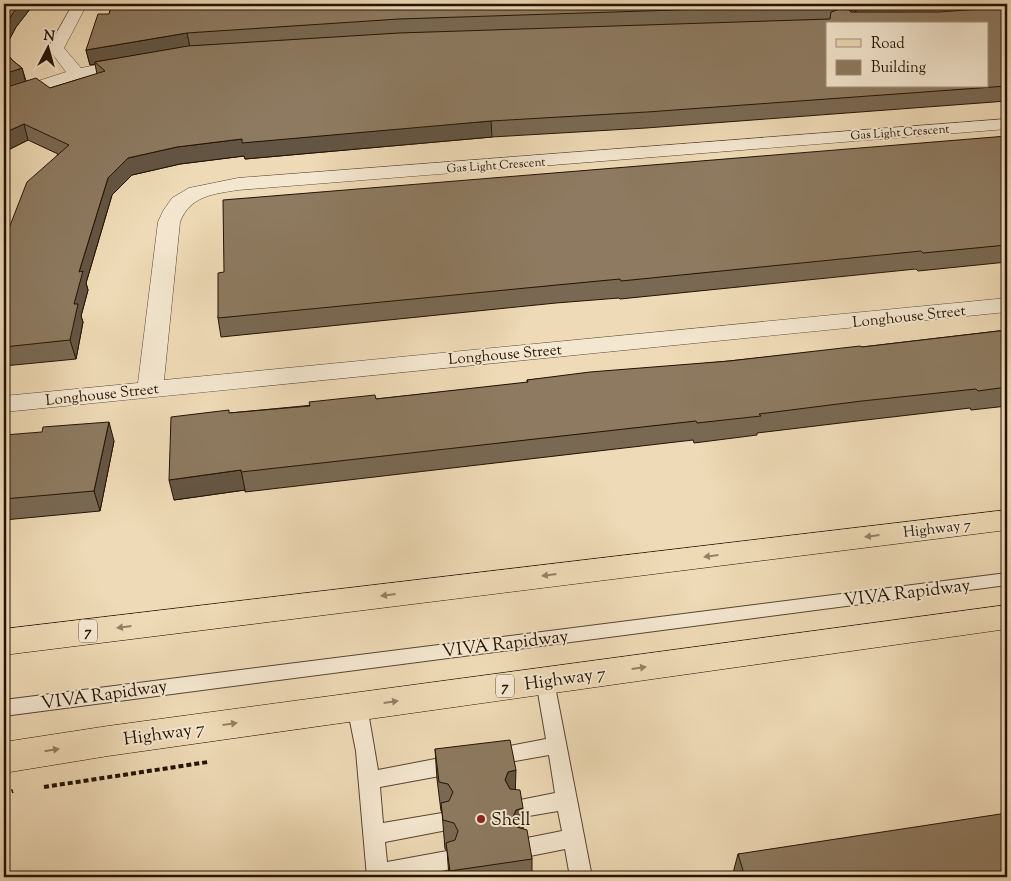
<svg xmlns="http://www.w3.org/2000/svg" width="1011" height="881" viewBox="0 0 1011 881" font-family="'Sorts Mill Goudy',serif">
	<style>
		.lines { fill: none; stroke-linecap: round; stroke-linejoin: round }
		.service-casing { stroke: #56452f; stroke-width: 2 }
		.minor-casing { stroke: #56452f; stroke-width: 1 }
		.primary-casing { stroke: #241302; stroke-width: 1 }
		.path { stroke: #241302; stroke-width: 4; stroke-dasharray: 5 3; stroke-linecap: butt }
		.service { fill: #f4e7d0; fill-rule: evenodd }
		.minor { fill: #f4e7d0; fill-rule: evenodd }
		.primary { fill: #eedab6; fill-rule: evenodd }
		.wall { fill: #796953; stroke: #241302 }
		.shaded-wall { fill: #635543; stroke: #241302 }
		.building { fill: #8d7a60; stroke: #241302; fill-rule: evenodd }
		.oneway { fill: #938065 }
		.poi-dot { fill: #8f2418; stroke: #f4e7d0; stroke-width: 2 }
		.labels { text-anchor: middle; stroke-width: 4; stroke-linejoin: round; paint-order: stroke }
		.far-street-label { font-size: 12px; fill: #241302; stroke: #f4e7d0 }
		.shield { fill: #f4e7d0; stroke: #625340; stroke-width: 1 }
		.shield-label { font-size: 14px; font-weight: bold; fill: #241302 }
		.street-label { font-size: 15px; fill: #241302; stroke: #f4e7d0 }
		.near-street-label { font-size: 18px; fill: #241302; stroke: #f4e7d0 }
		.near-poi-label { font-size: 18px; fill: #241302; stroke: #f4e7d0; text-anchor: start }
	</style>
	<rect width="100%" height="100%" fill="#eedab6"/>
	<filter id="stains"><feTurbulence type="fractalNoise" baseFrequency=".004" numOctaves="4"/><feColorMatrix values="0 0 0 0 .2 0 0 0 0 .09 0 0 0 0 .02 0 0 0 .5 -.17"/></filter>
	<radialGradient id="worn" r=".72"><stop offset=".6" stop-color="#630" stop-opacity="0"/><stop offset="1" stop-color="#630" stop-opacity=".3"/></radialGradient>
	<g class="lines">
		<!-- service casing -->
		<g class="service-casing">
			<path id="service" d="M1007,573V585L4,716V700Z
				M545,674L552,676L554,681L592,877H570L565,849L525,857L517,854L514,847L517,840L562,831L558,811L517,818L510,816L507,809L510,802L555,793L549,755L493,765L486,763L483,757L486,751L493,749L546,739L536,681L538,676Z
				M357,698L364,700L367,706L378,770L456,755L463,758L466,764L463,770L456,773L380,787L383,823L442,813L449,815L453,822L449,829L442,831L385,842L387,862L447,851L455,854L458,861L455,868L414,877H367L356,751L347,706L350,700Z"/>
		</g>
		<!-- minor casing -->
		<g class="minor-casing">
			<path id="minor" d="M73,4H87L64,48L81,68L132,58L140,63L138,66L81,78L4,103V92L66,72L48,48Z
				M1007,119V129L238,190C213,194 190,196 180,222L164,380L1007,298V312L4,412V396L138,383L158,222L163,211L172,198L189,188L238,178Z"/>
		</g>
		<!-- primary casing -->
		<g class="primary-casing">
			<path id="primary" d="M1007,510V530L4,655V629Z
				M1007,605V629L108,756L4,773V742L108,726Z"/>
		</g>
		<!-- path -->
		<path class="path" d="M44,787L208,762
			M4,794L13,791"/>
		<!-- service -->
		<use href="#service" class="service"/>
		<!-- minor -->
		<use href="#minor" class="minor"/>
		<!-- primary -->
		<use href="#primary" class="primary"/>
	</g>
	<!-- wall -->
	<path class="wall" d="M4,4H34L16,27L7,44V53L12,60L22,68L26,81L50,88L97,74L95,64L90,65L86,50L109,14L112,4H1007V101L646,128L492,137L245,159L244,156L180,164L132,175L112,195L86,283L88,290L81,316L83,322L76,359L4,366V252L5,248L4,241L58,154L28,140L4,152Z
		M1007,136V262L918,271L916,269L620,299L619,298L556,303L221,337L218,318L224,272Z
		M1007,330V406L971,410L970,408L857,421L757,433V435L694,443L693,440L245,492V490L174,500L230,413L376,399L527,383V380L729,361L862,347Z
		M4,435L114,441L100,511L4,520Z
		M435,749L516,790L523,828L532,859V877H449L447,850L445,849L442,812L441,811L437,779Z
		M738,854L1007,877H732Z"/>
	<!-- shaded-wall -->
	<path class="shaded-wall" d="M20,4H34L16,27L7,44V62L4,51V28L13,13Z
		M857,4L855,17L849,10Z
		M187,33L190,47L95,62V64L90,65L86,50Z
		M22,68L26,83L4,90V74Z
		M491,121L492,137L245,159L244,156L180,164L132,175L112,195L86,283L88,290L81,316L83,322L76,359L70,340L74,304L79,272L108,178L128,158L177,147L242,139Z
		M24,124L28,140L4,152V133Z
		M109,422L114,441L100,511L94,491Z
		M241,470L245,490L174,500L169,480Z
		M516,770L515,799L505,780L508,772Z
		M523,808V837L512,819L516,810Z"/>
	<!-- building -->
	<path class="building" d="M4,4H20L13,13L4,28Z
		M112,4H857L849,10L851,12H939L1007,7V86L647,112L491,121L242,143V139L177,147L128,158L108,178L79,272L83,271L74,304H78L70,340L4,347V252L8,241H4L27,182L69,145L24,124L4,133V88L36,78L50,88L105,71L95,62L188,46L399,33L830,19L831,12L837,10L829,5L399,19L187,33L86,50L98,14H109ZM827,24H987V86H827Z
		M4,49L12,60L22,68L4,74Z
		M1007,136V245L923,253L921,251L621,281L620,279L557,285L218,318V273L224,272L223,200Z
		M1007,330V387L978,391L976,389L862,401L759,414L761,416L697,423L696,421L241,472V470L169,480L171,417L229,410V413L310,406L309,402L375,395L376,399L528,382L527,380L590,372L729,361L860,346L862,347Z
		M109,422L94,491L4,499V435L42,432L43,427Z
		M510,740L516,770L508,772L505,780L510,789L520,790L523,808L516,810L512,819L517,827L527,830L532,859L450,871L446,843L455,840L458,831L454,823L443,820L441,803L449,801L453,792L448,784L439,782L435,749Z
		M1007,813V877H745L738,854Z"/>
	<!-- one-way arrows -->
	<defs><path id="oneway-solid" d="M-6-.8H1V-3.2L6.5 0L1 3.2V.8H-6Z" transform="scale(1.25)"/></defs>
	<g class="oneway">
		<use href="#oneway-solid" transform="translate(872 536) rotate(173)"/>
		<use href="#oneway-solid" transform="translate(711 556) rotate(173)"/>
		<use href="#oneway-solid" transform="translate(549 575) rotate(173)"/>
		<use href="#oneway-solid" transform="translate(388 595) rotate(173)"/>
		<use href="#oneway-solid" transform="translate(124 627) rotate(173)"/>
		<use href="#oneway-solid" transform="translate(639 668) rotate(-8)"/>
		<use href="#oneway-solid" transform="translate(391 702) rotate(-8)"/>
		<use href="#oneway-solid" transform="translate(230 724) rotate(-8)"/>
		<use href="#oneway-solid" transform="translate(52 750) rotate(-9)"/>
	</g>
	<!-- markers -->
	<circle class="poi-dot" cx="481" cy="819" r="5"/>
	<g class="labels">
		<!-- far-street labels -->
		<g class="far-street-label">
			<text transform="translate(900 132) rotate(-4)" y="4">Gas Light Crescent</text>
			<text transform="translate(496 165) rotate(-4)" y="4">Gas Light Crescent</text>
		</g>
		<!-- shield labels -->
		<g class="shield">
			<rect x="79" y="619.5" width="18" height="23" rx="4"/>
			<rect x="496" y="674.5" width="18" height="23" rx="4"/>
		</g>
		<g class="shield-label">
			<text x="88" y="636">7</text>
			<text x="505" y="691">7</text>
		</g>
		<!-- street labels -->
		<g class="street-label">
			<text transform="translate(909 316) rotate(-6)" y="5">Longhouse Street</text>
			<text transform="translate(505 354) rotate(-5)" y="5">Longhouse Street</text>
			<text transform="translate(102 394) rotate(-6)" y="5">Longhouse Street</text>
			<text transform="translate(937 528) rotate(-7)" y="5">Highway 7</text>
		</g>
		<!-- near-street labels -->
		<g class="near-street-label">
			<text transform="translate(907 592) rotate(-7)" y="6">VIVA Rapidway</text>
			<text transform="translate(505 643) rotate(-7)" y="6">VIVA Rapidway</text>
			<text transform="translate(565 678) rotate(-8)" y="6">Highway 7</text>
			<text transform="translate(104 694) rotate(-8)" y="6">VIVA Rapidway</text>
			<text transform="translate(164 733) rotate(-8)" y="6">Highway 7</text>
		</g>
		<!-- near-poi labels -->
		<g class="near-poi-label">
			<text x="491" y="825">Shell</text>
		</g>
	</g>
	<!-- margin -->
	<rect width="1011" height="881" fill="none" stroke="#eedab6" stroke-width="20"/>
	<rect x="5" y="5" width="1001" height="871" fill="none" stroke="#241302" stroke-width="2.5"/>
	<rect x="10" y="10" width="991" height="861" fill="none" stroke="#241302"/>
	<!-- legend -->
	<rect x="826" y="22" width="162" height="65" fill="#f4e7d0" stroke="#a1927e"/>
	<rect x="836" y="39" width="25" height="8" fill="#eedab6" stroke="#a1927e"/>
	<text x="871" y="48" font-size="15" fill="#241302">Road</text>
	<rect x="836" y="60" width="25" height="15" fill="#8d7a60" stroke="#a1927e"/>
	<text x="871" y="72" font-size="15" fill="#241302">Building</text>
	<!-- north arrow -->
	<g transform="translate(48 48) rotate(6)" stroke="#f4e7d0" stroke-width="4" paint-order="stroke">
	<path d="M0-4L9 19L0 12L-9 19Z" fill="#241302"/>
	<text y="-8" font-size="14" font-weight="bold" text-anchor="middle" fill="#241302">N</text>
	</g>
	<rect width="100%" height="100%" filter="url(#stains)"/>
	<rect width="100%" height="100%" fill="url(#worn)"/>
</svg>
